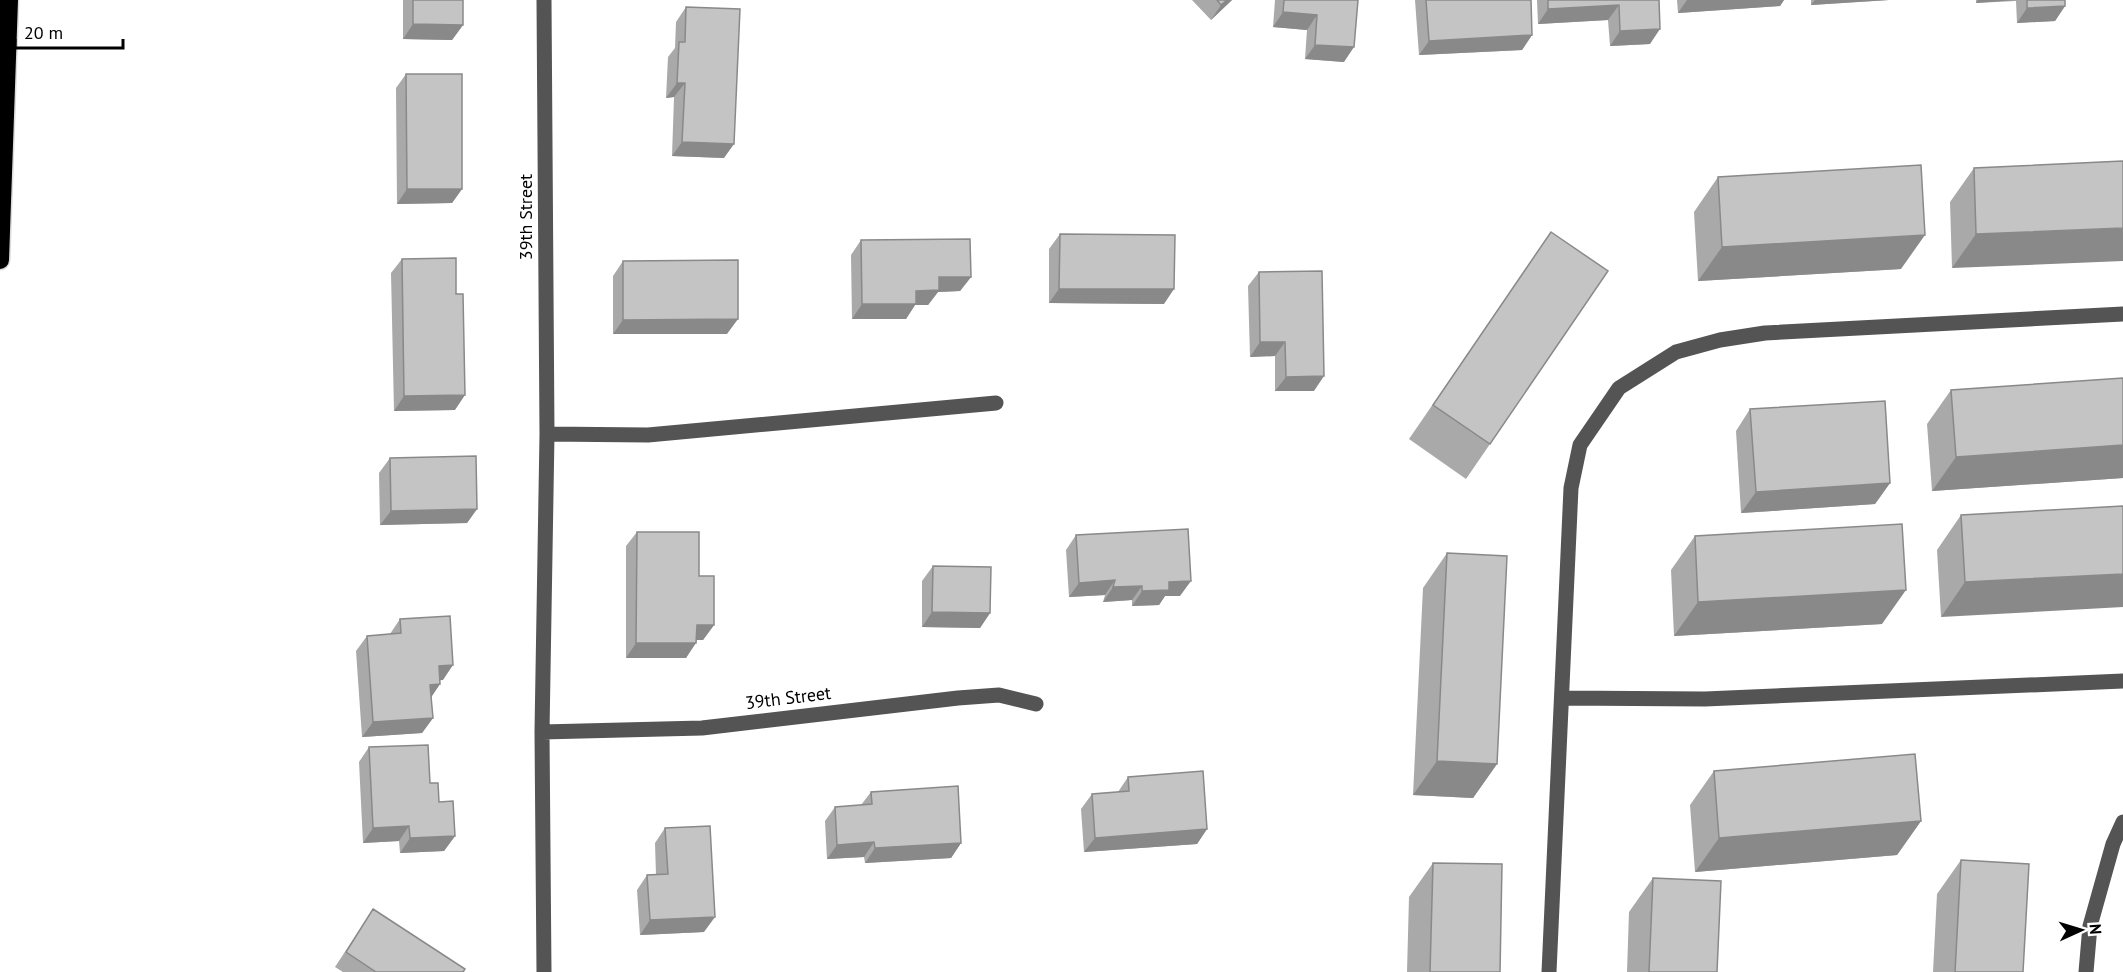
<svg xmlns="http://www.w3.org/2000/svg" width="2123" height="972" viewBox="0 0 2123 972" font-family="'PT Sans',sans-serif">
	<style>
		.lines { fill: none; stroke-linecap: round; stroke-linejoin: round }
		.highway-casing { stroke: #dbdbdb; stroke-width: 21 }
		.minor { stroke: #545454; stroke-width: 15 }
		.highway { stroke: #000; stroke-width: 18 }
		.wall { fill: #a9a9a9 }
		.shaded-wall { fill: #898989 }
		.building { fill: #c4c4c4; stroke: #898989; stroke-width: 1.5 }
		.labels { text-anchor: middle; stroke-width: 6; stroke-linejoin: round; paint-order: stroke }
		.street-label { font-size: 18px; fill: #000; stroke: #fff }
	</style>
	<rect width="100%" height="100%" fill="#fff"/>
	<g class="lines">
		<!-- highway casing -->
		<g class="highway-casing">
			<path id="highway" d="M0,260L9,0"/>
		</g>
		<!-- minor -->
		<path class="minor" d="M547,434L648,435L996,403
			M1562,698L1705,699L2123,681
			M542,732L702,728L958,698L999,695L1036,704
			M544,972L542,732L547,434L544,0
			M1549,972L1571,488L1580,445L1619,388L1676,352L1720,340L1765,333L2123,314
			M2086,972L2090,926L2113,844L2123,822"/>
		<!-- highway -->
		<use href="#highway" class="highway"/>
	</g>
	<!-- wall -->
	<path class="wall" d="M403,0H463V25L452,40L403,39Z
		M1192,0H1232L1211,20Z
		M1275,0H1358L1344,62L1305,59L1307,30L1273,27Z
		M1415,0H1531L1532,35L1522,50L1419,55Z
		M1537,0H1659L1650,44L1610,46L1608,20L1538,24Z
		M1677,0H1784L1780,6L1678,13Z
		M1811,0H1889L1811,5Z
		M1976,0H2065V6L2055,21L2017,23L2016,1L1976,3Z
		M686,7L724,158L672,156L674,97L666,98L668,57L675,48L676,22Z
		M406,74L462,189L452,203L397,204L396,88Z
		M2123,161L1952,268L1950,202L1974,168Z
		M1718,177L1901,269L1698,281L1694,212Z
		M1551,232L1490,444L1466,479L1409,439Z
		M1060,234L1164,304L1049,303V249Z
		M861,240L971,277L960,291L938,292L928,305H915L906,319H852L851,255Z
		M402,259L455,410L394,411L391,273Z
		M623,261L727,334H613V276Z
		M1259,272L1314,391H1275V356L1250,357L1248,286Z
		M2123,378V478L1932,491L1927,424L1951,390Z
		M1750,409L1890,483L1875,504L1741,513L1736,431Z
		M390,458L477,509L467,523L380,525L379,473Z
		M2123,506L1941,617L1937,550L1961,515Z
		M637,532L699,576L714,625L703,640H696L686,658H626V546Z
		M1076,535L1180,596H1165L1159,605L1132,606V600L1103,602L1105,595L1069,597L1066,550Z
		M1695,536L1882,624L1674,636L1671,570Z
		M1447,553L1497,764L1473,798L1413,795L1423,588Z
		M933,566L990,613L980,628L922,627V581Z
		M400,619L443,680H440V684L431,697L433,718L422,733L362,737L356,651L367,636L390,634Z
		M369,747L430,783L455,836L444,851L400,853L399,841L363,843L359,762Z
		M1714,771L1921,821L1897,855L1695,872L1690,805Z
		M1128,777L1207,829L1197,844L1084,852L1081,809L1092,794L1118,792Z
		M871,792L961,843L951,858L865,863L864,857L827,859L825,821L835,807L861,805Z
		M665,828L704,932L640,935L637,890L647,875H656L655,843Z
		M1961,860L2023,972H1933L1937,894Z
		M1433,863L1500,972H1407L1409,897Z
		M1653,878L1717,972H1627L1629,912Z
		M373,909L463,972H343L335,967Z"/>
	<!-- shaded-wall -->
	<path class="shaded-wall" d="M1227,0H1232L1211,20L1221,5Z
		M1687,0H1784L1780,6L1678,13Z
		M1815,0H1889L1811,5Z
		M1978,0H2016L1976,3Z
		M1619,5L1608,20L1538,24L1548,9Z
		M2065,6L2055,21L2017,23L2027,8Z
		M1283,12L1317,15L1307,30L1273,27Z
		M413,24L463,25L452,40L403,39Z
		M1660,29L1650,44L1610,46L1620,31Z
		M1532,35L1522,50L1419,55L1429,41Z
		M1315,45L1354,47L1344,62L1305,59Z
		M677,83H685L674,97L666,98Z
		M682,142L734,144L724,158L672,156Z
		M407,189H462L452,203L397,204Z
		M2123,228V261L1952,268L1976,234Z
		M1925,235L1901,269L1698,281L1722,247Z
		M939,277H971L960,291L938,292L928,305H915L906,319H852L862,304L916,291Z
		M1059,289H1174L1164,304L1049,303Z
		M738,319L727,334H613L623,320Z
		M1260,342H1285L1275,356L1250,357Z
		M1324,376L1314,391H1275L1286,377Z
		M465,395L455,410L394,411L404,396Z
		M2123,445V478L1932,491L1956,457Z
		M1890,483L1875,504L1741,513L1756,492Z
		M477,509L467,523L380,525L391,511Z
		M2123,574V607L1941,617L1965,582Z
		M1115,580L1105,595L1069,597L1079,583Z
		M1191,581L1180,596H1165L1159,605L1132,606L1142,591L1169,582Z
		M1142,586L1132,600L1103,602L1113,587Z
		M1906,590L1882,624L1674,636L1698,602Z
		M932,612L990,613L980,628L922,627Z
		M697,625H714L703,640H686Z
		M636,643H696L686,658H626Z
		M453,665L443,680L428,681L439,666Z
		M440,684L430,699V685Z
		M433,718L422,733L362,737L373,722Z
		M1437,761L1497,764L1473,798L1413,795Z
		M1921,821L1897,855L1695,872L1719,838Z
		M409,826L399,841L363,843L373,828Z
		M1207,829L1197,844L1084,852L1095,838Z
		M455,836L444,851L400,853L410,838Z
		M874,842L864,857L827,859L837,845Z
		M961,843L951,858L865,863L875,848Z
		M715,917L704,932L640,935L650,920Z"/>
	<!-- building -->
	<path class="building" d="M413,0H463V25L413,24Z
		M1217,0H1227L1221,5Z
		M1284,0H1358L1354,47L1315,45L1317,15L1283,12Z
		M1426,0H1531L1532,35L1429,41Z
		M1548,0H1659L1660,29L1620,31L1619,5L1548,9Z
		M2027,0H2065V6L2027,8Z
		M686,7L740,9L734,144L682,142L685,83H677L679,42H685Z
		M406,74H462V189H407Z
		M2123,161V228L1976,234L1974,168Z
		M1921,165L1925,235L1722,247L1718,177Z
		M1551,232L1608,271L1490,444L1433,405Z
		M1060,234L1175,235L1174,289H1059Z
		M970,239L971,277H939V290L916,291V304H862L861,240Z
		M456,258V294H463L465,395L404,396L402,259Z
		M738,260V319L623,320V261Z
		M1322,271L1324,376L1286,377L1285,342H1260L1259,272Z
		M2123,378V445L1956,457L1951,390Z
		M1885,401L1890,483L1756,492L1750,409Z
		M476,456L477,509L391,511L390,458Z
		M2123,506V574L1965,582L1961,515Z
		M1902,524L1906,590L1698,602L1695,536Z
		M1188,529L1191,581L1169,582V590L1142,591V586L1113,587L1115,580L1079,583L1076,535Z
		M637,532H699V576H714V625H697L696,643H636Z
		M1447,553L1507,556L1497,764L1437,761Z
		M933,566L991,567L990,613L932,612Z
		M450,616L453,665L439,666L440,684L430,685L433,718L373,722L367,636L401,633L400,619Z
		M428,745L430,783H438L439,802L453,801L455,836L410,838L409,826L373,828L369,747Z
		M1915,754L1921,821L1719,838L1714,771Z
		M1203,771L1207,829L1095,838L1092,794L1129,791L1128,777Z
		M958,786L961,843L875,848L874,842L837,845L835,807L872,804L871,792Z
		M710,826L715,917L650,920L647,875L668,874L665,828Z
		M1961,860L2029,864L2023,972H1955Z
		M1433,863L1502,864L1500,972H1430Z
		M1653,878L1721,881L1717,972H1649Z
		M373,909L465,969L463,972H376L346,952Z"/>
	<g class="labels">
		<!-- street labels -->
		<g class="street-label">
			<text transform="translate(526 217) rotate(-90)" y="6">39th Street</text>
			<text transform="translate(788 698) rotate(-7)" y="6">39th Street</text>
		</g>
	</g>
	<!-- north arrow -->
	<g transform="translate(2081 930) rotate(86)" stroke="#ffffff" stroke-width="4.5" paint-order="stroke">
	<path d="M0-4.5L10 22L0 15L-10 22Z" fill="#000000"/>
	<text y="-9" font-size="16" font-weight="bold" text-anchor="middle" fill="#000000">N</text>
	</g>
	<!-- scale -->
	<path d="M15 39v9h108v-9" fill="none" stroke="#000000" stroke-width="3"/>
	<text x="24" y="39" font-size="18" fill="#000000" stroke="#ffffff" stroke-width="4.5" paint-order="stroke">20 m</text>
</svg>
